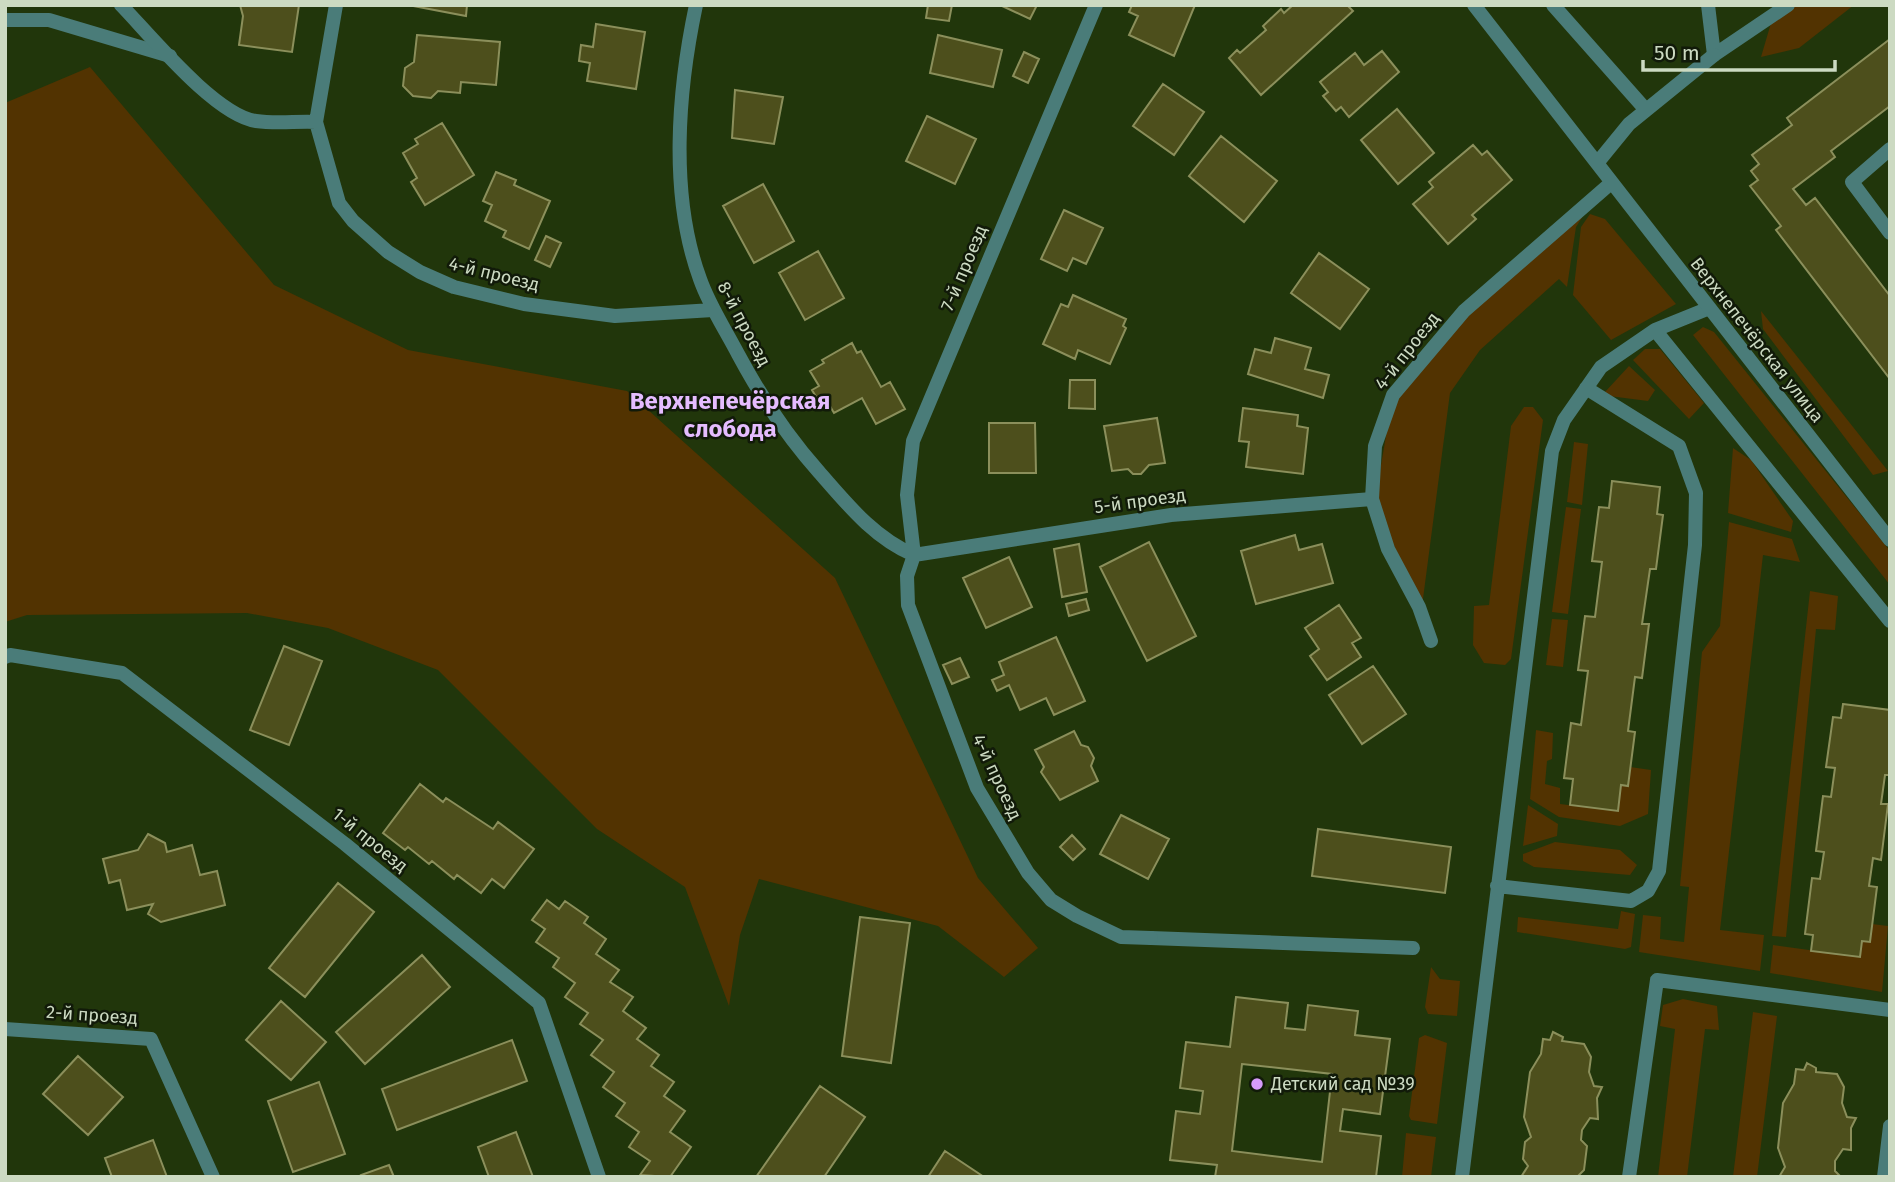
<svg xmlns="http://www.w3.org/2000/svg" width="1895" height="1182" viewBox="0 0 1895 1182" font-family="'Fira Sans',sans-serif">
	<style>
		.green { fill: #523301 }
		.building { fill: #4d4f1c; stroke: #8b8f5b; stroke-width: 2; fill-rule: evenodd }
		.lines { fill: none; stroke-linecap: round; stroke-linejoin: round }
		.lane { stroke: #4a7c79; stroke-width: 14 }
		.street { stroke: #4a7c79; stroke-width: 14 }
		.poi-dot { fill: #d69bfa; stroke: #111a09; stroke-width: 2.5 }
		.labels { text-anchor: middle; stroke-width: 5; stroke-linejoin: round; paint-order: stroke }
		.street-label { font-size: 18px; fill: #ccdac2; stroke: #111a09 }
		.poi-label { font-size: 18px; fill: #ccdac2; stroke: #111a09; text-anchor: start }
		.district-label { font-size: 24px; font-weight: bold; fill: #e5bcff; stroke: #111a09 }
	</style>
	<rect width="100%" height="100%" fill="#21360b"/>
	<!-- green -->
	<path class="green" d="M1794,5H1854L1799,48L1761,57L1771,23Z
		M90,67L274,285L408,350L627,391L835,578L978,878L1038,948L1004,977L938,926L759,879L740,935L729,1006L685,887L597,829L438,670L328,628L247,613L27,615L5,622V103Z
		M1585,213L1576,227L1567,287L1559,279L1480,350L1450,393L1421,614L1374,506L1393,395L1464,311Z
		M1590,214L1605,219L1676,304L1611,340L1573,295L1581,227Z
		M1761,311L1888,471L1873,475L1763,329Z
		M1703,327L1714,332L1890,551V585L1693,335Z
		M1645,349H1660L1704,403L1689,419L1633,360Z
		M1629,366L1655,390L1648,401L1609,396L1605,392Z
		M1524,407H1533L1543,420L1511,659L1505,665L1484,663L1473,645L1474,606L1489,605L1511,426Z
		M1574,442L1588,444L1582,505L1567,502Z
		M1733,448L1751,460L1793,521L1791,532L1728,513Z
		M1566,507L1581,509L1568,614L1552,612Z
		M1729,522L1792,539L1800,562L1763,555L1720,930L1764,935L1760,971L1639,952L1643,915L1661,917L1660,939L1684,942L1689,887L1680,886L1702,652L1720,626Z
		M1810,591L1838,596L1835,630L1816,629L1786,937L1772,936Z
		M1552,619L1568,620L1563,667L1546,665Z
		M1536,730L1553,733L1552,759L1547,761L1545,784L1560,788V804L1618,811L1621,785L1628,786L1630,767L1651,770L1648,814L1620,826L1559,817L1530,799Z
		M1528,805L1558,824L1557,836L1523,846Z
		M1555,842L1620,850L1637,865L1630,875L1534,867L1523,861V854Z
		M1621,911L1635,914L1631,947L1625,949L1517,932L1518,917L1618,929Z
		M1872,924L1888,926L1882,992L1770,973L1773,945L1860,957L1862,941L1870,942Z
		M1431,967L1440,979L1460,981L1457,1016L1428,1014L1425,1007Z
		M1683,999L1717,1006L1719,1030L1705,1029L1687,1177H1658L1675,1029L1660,1026L1663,1005Z
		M1753,1012L1777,1016L1757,1177H1733Z
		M1425,1035L1447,1043L1437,1124L1411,1120L1409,1116L1419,1038Z
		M1406,1133L1436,1137L1431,1177H1402Z"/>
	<!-- building -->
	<path class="building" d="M240,5H299L292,52L239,45L243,16Z
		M408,5H467L466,16Z
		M928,5H952L949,21L926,18Z
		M1000,5H1037L1030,19Z
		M1132,5H1195L1174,56L1129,35L1138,16L1129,12Z
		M1293,5H1347L1353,11L1261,95L1229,58L1237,50L1240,53L1266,30L1263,26L1281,9L1284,13Z
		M596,24L645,32L636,89L587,81L590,63L579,61L581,45L593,47Z
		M417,35L500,42L496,85L461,82L460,93L438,91L431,98L413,96L403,86L405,68L414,62Z
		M938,35L1002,50L993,87L930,73Z
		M1890,39V106L1831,151L1835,157L1793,189L1806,205L1815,198L1890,296V379L1776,230L1781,226L1750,186L1758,180L1751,171L1759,164L1752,155L1792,125L1787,118Z
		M1382,51L1399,72L1349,117L1341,107L1336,111L1323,96L1328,92L1320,82L1355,53L1364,65Z
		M1024,52L1039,59L1028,83L1013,76Z
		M1163,84L1204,112L1174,155L1133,126Z
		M735,90L783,97L774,144L732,138Z
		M1397,109L1434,153L1398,184L1361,140Z
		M927,116L976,139L955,184L906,161Z
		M442,123L474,175L425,205L411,182L417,178L403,153L418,144L415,139Z
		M1221,136L1277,181L1244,222L1189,176Z
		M1473,145L1482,155L1487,151L1512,180L1472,215L1476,219L1448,244L1413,204L1433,187L1429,182Z
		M496,172L516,180L514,185L550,201L529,249L503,237L506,231L485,221L492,205L483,201Z
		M763,184L794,241L754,263L723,206Z
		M1064,210L1103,228L1086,264L1073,258L1067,271L1041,259Z
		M546,236L561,243L550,267L535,260Z
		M818,251L844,298L805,320L779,273Z
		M1319,253L1369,289L1340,329L1291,293Z
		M1073,295L1126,319L1123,326L1126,328L1110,364L1078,350L1075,359L1043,344L1061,304L1068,307Z
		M1275,338L1311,348L1305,369L1329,375L1323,398L1248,374L1255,349L1271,353Z
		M852,343L857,353L861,351L881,387L890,382L905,409L876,424L862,398L834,413L827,401L821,405L812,390L819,386L810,371L824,363L822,360Z
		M1070,380H1095V409L1069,408Z
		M1243,408L1298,415L1297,426L1308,428L1303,474L1246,467L1249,442L1239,441Z
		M1157,418L1165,463L1149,465L1141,474H1133L1128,469L1112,471L1104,426Z
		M989,423H1035L1036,473H989Z
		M1612,481L1660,487L1657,514L1663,515L1656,569H1650L1642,624H1649L1642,678L1635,677L1628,731L1635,732L1628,786L1621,785L1618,811L1570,805L1573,779L1564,778L1571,723L1581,725L1588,671L1578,670L1585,616L1595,617L1602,562L1592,561L1599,507L1609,508Z
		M1295,535L1299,550L1322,544L1333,583L1256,604L1241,551Z
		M1149,542L1196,636L1147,661L1100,567Z
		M1079,544L1087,592L1062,597L1054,549Z
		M1009,557L1032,607L986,628L963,578Z
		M1086,599L1089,610L1069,616L1066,604Z
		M1339,605L1361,638L1352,643L1361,657L1327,680L1310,656L1319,649L1305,628Z
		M1056,637L1085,701L1054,715L1046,698L1020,710L1009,685L997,691L992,680L1004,675L999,662Z
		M284,646L322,661L289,745L250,730Z
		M960,658L969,677L952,684L943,665Z
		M1373,666L1406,714L1362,744L1329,695Z
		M1843,704L1890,710V775H1885L1881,804H1888L1881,860L1873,858L1869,886L1877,887L1870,942L1862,941L1860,957L1811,951L1813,935L1805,934L1812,878L1820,879L1824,852L1816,851L1823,796L1831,797L1835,768L1826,767L1833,717L1841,718Z
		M1074,731L1081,745L1088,747L1094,758L1091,766L1098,781L1060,800L1041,772L1044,767L1035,750Z
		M420,784L443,802L446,798L493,829L498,822L534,849L504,888L492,879L481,893L457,875L454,879L432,861L429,864L408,847L405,850L383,833Z
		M1121,815L1169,839L1148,879L1100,854Z
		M1318,829L1451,847L1445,893L1312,876Z
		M148,834L165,843L167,852L192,845L200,875L217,871L225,905L161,922L148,914L153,904L127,910L120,880L109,883L103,859L138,850Z
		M1072,835L1085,849L1073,860L1060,847Z
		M338,883L374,912L305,997L269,968Z
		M547,900L559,909L565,901L588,917L584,923L606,939L596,954L619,970L610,982L633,997L623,1011L646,1028L637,1039L659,1055L651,1066L674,1082L664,1096L685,1111L670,1132L691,1147L670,1177L640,1175L650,1161L629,1147L639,1132L616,1116L625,1103L603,1087L614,1072L591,1055L603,1040L580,1024L588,1013L565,997L575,983L553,967L559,958L536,942L545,929L532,920Z
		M860,917L910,923L891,1063L842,1056Z
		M422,955L450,987L365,1064L336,1032Z
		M1236,997L1288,1003L1285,1028L1305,1030L1308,1005L1358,1011L1355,1035L1390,1039L1380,1114L1343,1109L1340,1131L1381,1136L1376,1177H1215L1217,1165L1170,1160L1176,1111L1200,1114L1203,1091L1180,1088L1186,1042L1230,1047ZM1242,1064L1332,1074L1322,1162L1232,1151Z
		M281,1001L326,1042L291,1080L246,1040Z
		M1553,1032L1563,1037L1562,1041L1584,1044L1591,1057L1589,1072L1594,1086L1602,1087L1597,1098L1598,1119L1590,1118L1582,1130L1581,1140L1587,1146L1584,1170L1577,1177H1521L1528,1166L1523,1159L1525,1142L1531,1137L1524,1117L1530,1072L1541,1054L1543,1039L1550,1040Z
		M512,1040L527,1081L397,1130L382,1089Z
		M78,1056L123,1097L88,1135L43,1094Z
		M1807,1063L1816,1068V1072L1837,1074L1844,1087L1842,1103L1847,1117L1856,1118L1851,1128V1150L1843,1149L1835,1161V1171L1841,1177H1779L1785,1167L1778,1148L1783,1103L1794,1084L1796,1069L1804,1070Z
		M319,1082L345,1154L293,1172L268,1101Z
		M820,1086L865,1117L824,1177H756Z
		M516,1132L533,1177H489L478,1147Z
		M153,1140L167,1177H112L105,1158Z
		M945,1151L984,1177H928Z
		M389,1165L394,1177H362L361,1175Z"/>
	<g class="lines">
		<!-- lane -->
		<path class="lane" d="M1708,5L1714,55L1788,5
			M5,20H49L170,56
			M1890,149L1852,182L1890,233
			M1655,330L1707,309
			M5,657L10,655L122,673L345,844L539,1003L599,1177
			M1497,886L1631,901L1648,891L1659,871L1695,545L1696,493L1679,446L1586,388
			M1151,938L1413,948
			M1462,1177L1552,451L1564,420L1601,367L1655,330L1890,621
			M1629,1177L1657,980L1890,1010
			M1884,1177L1890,1126"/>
		<!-- street -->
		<path class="street" d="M121,5C151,36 215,115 256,121C276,124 297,121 316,122L339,203L353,221L388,252L420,272L454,287L524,304L615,316L713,310
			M696,5C678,90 669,195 700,279C709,305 725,329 738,354C761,397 786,435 819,472C847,504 874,538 914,555
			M1096,5L913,441L907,495L914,555L907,576L908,605L977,788L1028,873L1051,900L1077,916L1121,937L1151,938
			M1474,5L1890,540
			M1553,5L1646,110
			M316,122L336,5
			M1598,162L1629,124L1714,55
			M914,555L1171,515L1372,499
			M1431,641L1419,607L1388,549L1372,499L1375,446L1393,395L1464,311L1611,183
			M5,1029L151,1039L213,1177"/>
	</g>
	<!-- markers -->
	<circle class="poi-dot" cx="1257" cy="1084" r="7"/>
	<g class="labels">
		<!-- street labels -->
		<g class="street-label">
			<text transform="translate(964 268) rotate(-67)" y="6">7-й проезд</text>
			<text transform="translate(494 274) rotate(14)" y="6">4-й проезд</text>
			<text transform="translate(744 324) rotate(62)" y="6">8-й проезд</text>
			<text transform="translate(1757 340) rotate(52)" y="6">Верхнепечёрская улица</text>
			<text transform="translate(1407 351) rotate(-52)" y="6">4-й проезд</text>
			<text transform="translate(1140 501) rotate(-8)" y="6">5-й проезд</text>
			<text transform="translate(997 777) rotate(65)" y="6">4-й проезд</text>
			<text transform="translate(370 840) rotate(39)" y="6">1-й проезд</text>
			<text transform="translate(92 1015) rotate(4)" y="6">2-й проезд</text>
		</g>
		<!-- poi labels -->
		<g class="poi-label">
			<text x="1271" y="1090">Детский сад №39</text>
		</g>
		<!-- district labels -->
		<g class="district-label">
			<text x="730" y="409">Верхнепечёрская<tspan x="730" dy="28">слобода</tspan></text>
		</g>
	</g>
	<!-- border -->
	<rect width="1895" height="1182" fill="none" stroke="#ccdac2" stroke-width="14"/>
	<!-- scale -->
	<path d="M1643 60v10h192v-10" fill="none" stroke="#ccdac2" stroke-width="3.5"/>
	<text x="1654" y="60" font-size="21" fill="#ccdac2" stroke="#111a09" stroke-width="5" paint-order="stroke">50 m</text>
</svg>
